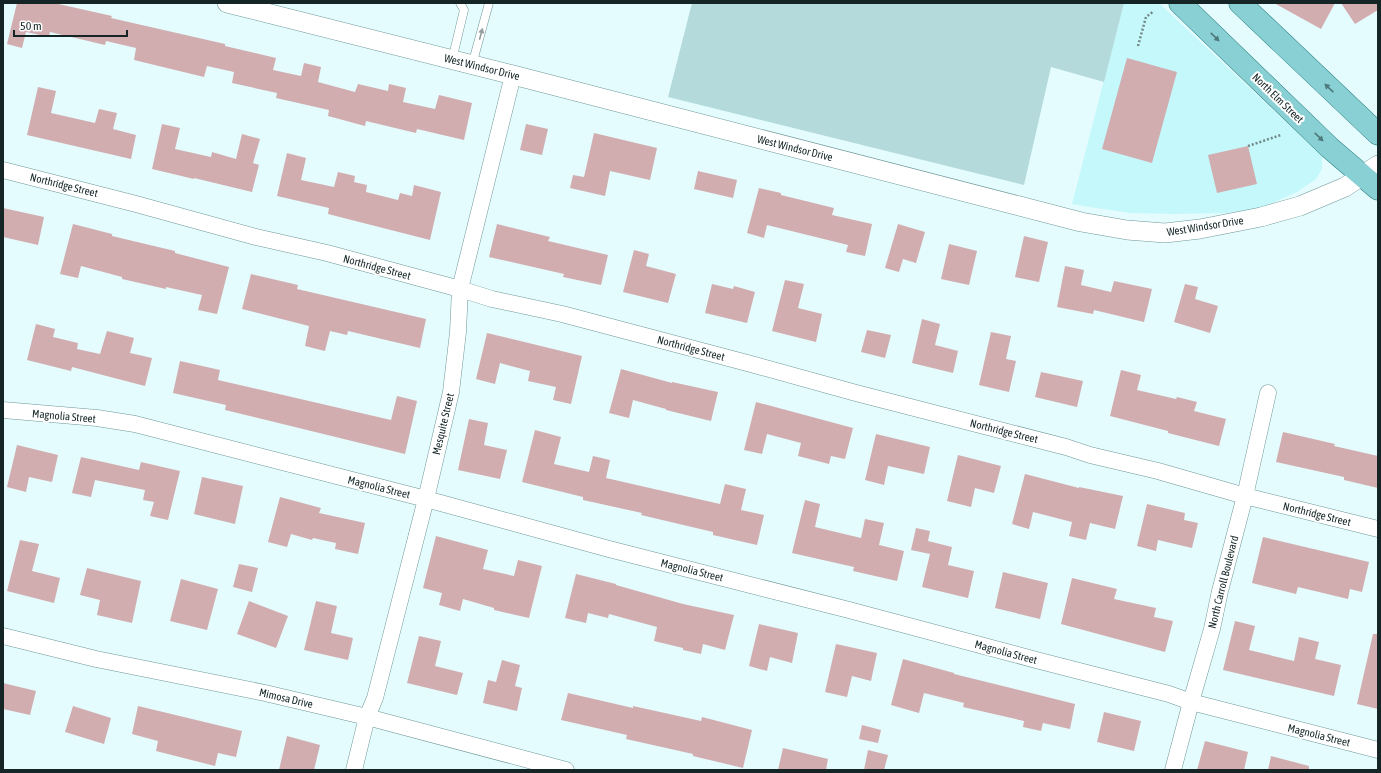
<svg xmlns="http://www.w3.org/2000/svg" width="1381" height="773" viewBox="0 0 1381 773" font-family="'Asap Condensed',sans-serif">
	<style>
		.built { fill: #c4f8fb }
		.green { fill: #b4dadc }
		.building { fill: #d2adb0 }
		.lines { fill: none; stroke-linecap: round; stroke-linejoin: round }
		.service-casing { stroke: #709799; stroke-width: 9 }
		.minor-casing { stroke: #709799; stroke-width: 17 }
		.tertiary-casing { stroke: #709799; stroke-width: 20 }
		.primary-casing { stroke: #2e8085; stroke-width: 23 }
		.path { stroke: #728687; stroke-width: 2.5; stroke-dasharray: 2 2; stroke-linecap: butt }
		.service { stroke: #fff; stroke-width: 8 }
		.minor { stroke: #fff; stroke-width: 16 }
		.tertiary { stroke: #fff; stroke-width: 19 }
		.primary { stroke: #89d0d4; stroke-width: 22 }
		.oneway { fill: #969d9d }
		.oneway2 { fill: #4f7a7d }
		.labels { text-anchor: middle; stroke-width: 4; stroke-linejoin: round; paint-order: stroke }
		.street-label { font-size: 11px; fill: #152526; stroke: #fff }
	</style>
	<rect width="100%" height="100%" fill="#e4fcfd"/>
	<!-- built -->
	<path class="built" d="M1124,3H1159L1322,156V169L1316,179L1297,192L1261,208L1227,213L1173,214L1131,213L1096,208L1072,204Z"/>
	<!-- green -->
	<path class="green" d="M692,3H1124L1104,82L1051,67L1024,185L668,97Z"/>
	<!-- building -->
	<path class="building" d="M17,3H54L112,16L111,18L225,44V46L276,58L273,70L301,76L304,63L321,67L318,82L355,92L358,84L388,91L389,84L406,88L403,102L435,109L439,95L472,103L464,140L417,129L416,133L366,121L365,126L328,116L329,110L276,98L277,93L232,83L234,72L207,66L204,77L134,60L136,48L106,41L105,45L50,32L49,37L26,32L22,48L7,44Z
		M1274,3H1335L1321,29Z
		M1341,3H1378V10L1355,24Z
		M1127,58L1177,72L1152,163L1102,149Z
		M38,87L56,91L51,113L95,123L99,109L117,113L113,129L136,135L131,159L27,135Z
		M162,124L180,128L175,149L211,157L212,152L236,159L242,134L260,139L253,163L259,165L252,192L194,178V179L152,169Z
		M526,124L548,129L542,155L520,150Z
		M594,133L657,148L650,180L610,171L605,196L570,188L573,175L584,177Z
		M1248,146L1257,184L1217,193L1208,155Z
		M287,153L306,158L301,180L334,187L338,172L355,176L354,182L367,185L366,192L398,200L400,193L412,196L414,185L441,192L430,240L328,214L329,208L277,196Z
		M698,171L737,180L733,198L694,189Z
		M759,188L781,193V195L834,208L832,215L872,224L865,256L846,252L848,245L767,225L764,238L747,233Z
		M3,208L44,217L38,245L3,237Z
		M73,224L112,234V236L175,251V253L229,267L217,314L198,310L202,295L166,287V289L122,279V277L81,266L78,278L60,274Z
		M497,224L550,237L548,241L608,255L601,285L563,277L564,274L489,257Z
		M898,224L925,232L916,263L903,259L899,272L885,268Z
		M1024,236L1048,242L1039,282L1015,277Z
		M949,244L977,251L969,285L941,279Z
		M634,250L649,254L646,266L676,274L668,303L623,292Z
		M1065,266L1084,270L1081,285L1111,292L1114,281L1152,289L1144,322L1094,310L1093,314L1057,307Z
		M251,274L298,285L297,289L426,319L420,348L348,331L347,335L330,331L325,351L305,346L309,326L242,309Z
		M785,280L804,284L798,308L822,314L816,342L772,331Z
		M712,284L733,289L734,286L755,292L747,323L705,313Z
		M1185,284L1198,287L1195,299L1218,306L1210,333L1174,322Z
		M922,319L940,324L935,345L958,351L953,373L912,363Z
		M36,324L55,329L53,337L78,343L77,349L100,354L107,331L134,338L130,353L152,358L145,386L72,367L71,371L27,360Z
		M867,330L891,335L885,358L861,352Z
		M991,332L1011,336L1006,359L1016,361L1009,392L979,385Z
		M487,333L582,356L571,404L553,400L556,387L528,381L530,371L500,363L495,384L476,379Z
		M180,361L220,370L218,380L391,420L397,396L417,401L405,454L225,410L226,405L173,393Z
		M621,369L672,383V382L718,392L711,421L666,410V409L633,400L629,418L609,413Z
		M1121,370L1141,375L1137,390L1176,399L1177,397L1197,402L1194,411L1226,419L1219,446L1168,433V431L1110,416Z
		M1041,372L1083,381L1077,407L1035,397Z
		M756,402L853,428L845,459L831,456L829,464L798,456L801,443L767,434L762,454L744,450Z
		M469,419L488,423L484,445L507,450L500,479L458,470Z
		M535,430L561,437L554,464L589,472L593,456L610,460L606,478L720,504L725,484L746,489L741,510L764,515L757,545L713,535V532L641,515L642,513L583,500V497L522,482Z
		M1283,432L1335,444L1334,446L1378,456V488L1344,480V477L1276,462Z
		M876,434L930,447L924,474L888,466L884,485L865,480Z
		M17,445L58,455L52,482L29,477L26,492L7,487Z
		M958,455L1001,466L994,493L975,488L971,507L947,501Z
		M81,457L139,470L141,462L180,471L168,520L150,516L154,502L143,500L145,490L95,480L91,497L72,493Z
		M1025,474L1079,488V487L1123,496L1115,529L1090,523L1086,540L1069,536L1072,522L1033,512L1029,529L1012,524Z
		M202,477L243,486L235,524L194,514Z
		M280,497L321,508L319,513L365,523L358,554L335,549L336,543L313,538L312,540L291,534L287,547L268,542Z
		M805,500L820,504L815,527L861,538L865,519L884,523L879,545L904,551L897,581L853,571L854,567L792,553Z
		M1147,504L1185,513L1184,520L1198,523L1192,548L1158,540L1156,551L1137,546Z
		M916,528L930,531L928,541L952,547L948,565L974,571L968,598L922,587L930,554L911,550Z
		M436,536L488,550L483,569L514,576L518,560L542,566L529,618L494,610V608L463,599L460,611L439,605L442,593L423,588Z
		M1263,537L1369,562L1362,592L1350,589L1348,599L1298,587L1296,594L1252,583Z
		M20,540L39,544L32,571L60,578L54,603L7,591Z
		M239,564L258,568L252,592L233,587Z
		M87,568L141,581L132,623L97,615L100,600L80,595Z
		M1003,572L1048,583L1040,619L995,608Z
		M576,574L616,584V585L683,604L734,615L725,650L703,644L701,654L683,650V648L654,641L657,627L609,614L608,618L588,613L586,623L565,618Z
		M1072,578L1117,589L1114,599L1156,608L1154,617L1173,621L1165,652L1061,624Z
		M181,579L218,589L207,630L170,621Z
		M249,601L288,616L276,648L237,634Z
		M316,601L337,606L331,633L353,638L348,660L304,650Z
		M1235,621L1255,626L1249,650L1294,661L1299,637L1319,642L1315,659L1341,665L1334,696L1223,670Z
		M759,624L798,633L792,663L770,657L767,671L749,666Z
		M1373,634H1378V709L1357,704Z
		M419,636L441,641L435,666L463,673L457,695L407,683Z
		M836,644L877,653L871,681L852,676L847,697L825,692Z
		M903,659L954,673V674L1075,704L1070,729L1043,723L1041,731L1023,727L1024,721L963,707L964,703L924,693L919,713L891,705Z
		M502,660L520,665L515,686L522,688L517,711L483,703L488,680L496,682Z
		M3,683L36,691L30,715L3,709Z
		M568,693L633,708V706L701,721L702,717L752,730L743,768L693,756V754L626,739L627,735L561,720Z
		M73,706L111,718L104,744L65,732Z
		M138,706L242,731L236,757L218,753L215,766L156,751L158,741L132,734Z
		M1104,712L1141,721L1134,751L1097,742Z
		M862,725L881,730L878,743L859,739Z
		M287,736L320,745L314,770H279Z
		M1205,741L1248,752L1244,770H1197Z
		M783,748L828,759L826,770H778Z
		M868,750L888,755L884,770H864Z
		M1271,756L1309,766V770H1268Z"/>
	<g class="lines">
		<!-- service casing -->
		<g class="service-casing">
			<path id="service" d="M452,60L464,10L460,3
				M472,65L489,3"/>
		</g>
		<!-- minor casing -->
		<g class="minor-casing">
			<path id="minor" d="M3,170L136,204L256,237L327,253L460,289L492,299L562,314L751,364L856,393L1066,447L1090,455L1158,471L1245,496L1378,529
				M3,410L97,418L135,424L426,499L609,549L849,610L1040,661L1169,694L1191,702L1378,750
				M3,636L96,659L265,693L367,717L566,770
				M354,770L367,717L375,698L426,499L451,392L458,332L460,289L513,75
				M1173,770L1191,702L1212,629L1220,591L1245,496L1268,393"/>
		</g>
		<!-- tertiary casing -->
		<g class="tertiary-casing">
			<path id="tertiary" d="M227,3L513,75L1081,222L1127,230L1165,233L1200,229L1261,217L1300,206L1345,187L1378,165"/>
		</g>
		<!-- primary casing -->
		<g class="primary-casing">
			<path id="primary" d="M1180,3L1330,148L1378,189
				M1240,3L1378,134"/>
		</g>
		<!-- path -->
		<path class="path" d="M1138,46L1146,17L1154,11
			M1248,146L1281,135"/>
		<!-- service -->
		<use href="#service" class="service"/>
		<!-- minor -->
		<use href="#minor" class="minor"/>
		<!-- tertiary -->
		<use href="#tertiary" class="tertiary"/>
		<!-- primary -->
		<use href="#primary" class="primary"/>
	</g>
	<!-- one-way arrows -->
	<defs><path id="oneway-solid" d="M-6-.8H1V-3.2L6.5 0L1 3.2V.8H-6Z"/></defs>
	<use class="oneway" href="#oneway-solid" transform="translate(481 34) rotate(-75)"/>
	<g class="oneway2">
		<use href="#oneway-solid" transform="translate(1215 37) rotate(44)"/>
		<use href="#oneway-solid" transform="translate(1329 88) rotate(-137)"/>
		<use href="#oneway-solid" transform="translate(1319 137) rotate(44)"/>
	</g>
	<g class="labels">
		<!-- street labels -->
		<g class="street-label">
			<text transform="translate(482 67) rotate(14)" y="4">West Windsor Drive</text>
			<text transform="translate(1278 98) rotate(44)" y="4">North Elm Street</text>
			<text transform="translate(795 148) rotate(14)" y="4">West Windsor Drive</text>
			<text transform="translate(64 185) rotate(14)" y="4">Northridge Street</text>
			<text transform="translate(1205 226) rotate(-9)" y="4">West Windsor Drive</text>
			<text transform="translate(377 267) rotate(15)" y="4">Northridge Street</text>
			<text transform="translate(691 348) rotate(15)" y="4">Northridge Street</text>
			<text transform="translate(64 416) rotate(5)" y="4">Magnolia Street</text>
			<text transform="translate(443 424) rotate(-77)" y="4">Mesquite Street</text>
			<text transform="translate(1004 431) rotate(14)" y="4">Northridge Street</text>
			<text transform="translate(379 487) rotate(14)" y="4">Magnolia Street</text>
			<text transform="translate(1317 514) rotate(14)" y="4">Northridge Street</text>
			<text transform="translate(692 570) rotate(14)" y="4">Magnolia Street</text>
			<text transform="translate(1223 582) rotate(-76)" y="4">North Carroll Boulevard</text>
			<text transform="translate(1006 652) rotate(15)" y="4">Magnolia Street</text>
			<text transform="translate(286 698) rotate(13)" y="4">Mimosa Drive</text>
			<text transform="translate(1319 735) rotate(14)" y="4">Magnolia Street</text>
		</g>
	</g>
	<!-- border -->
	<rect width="1381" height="773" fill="none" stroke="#152526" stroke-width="8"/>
	<!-- scale -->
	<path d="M14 30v6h113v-6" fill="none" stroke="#152526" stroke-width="2"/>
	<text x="20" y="30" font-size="12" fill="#152526" stroke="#ffffff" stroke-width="3" paint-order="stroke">50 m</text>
</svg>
